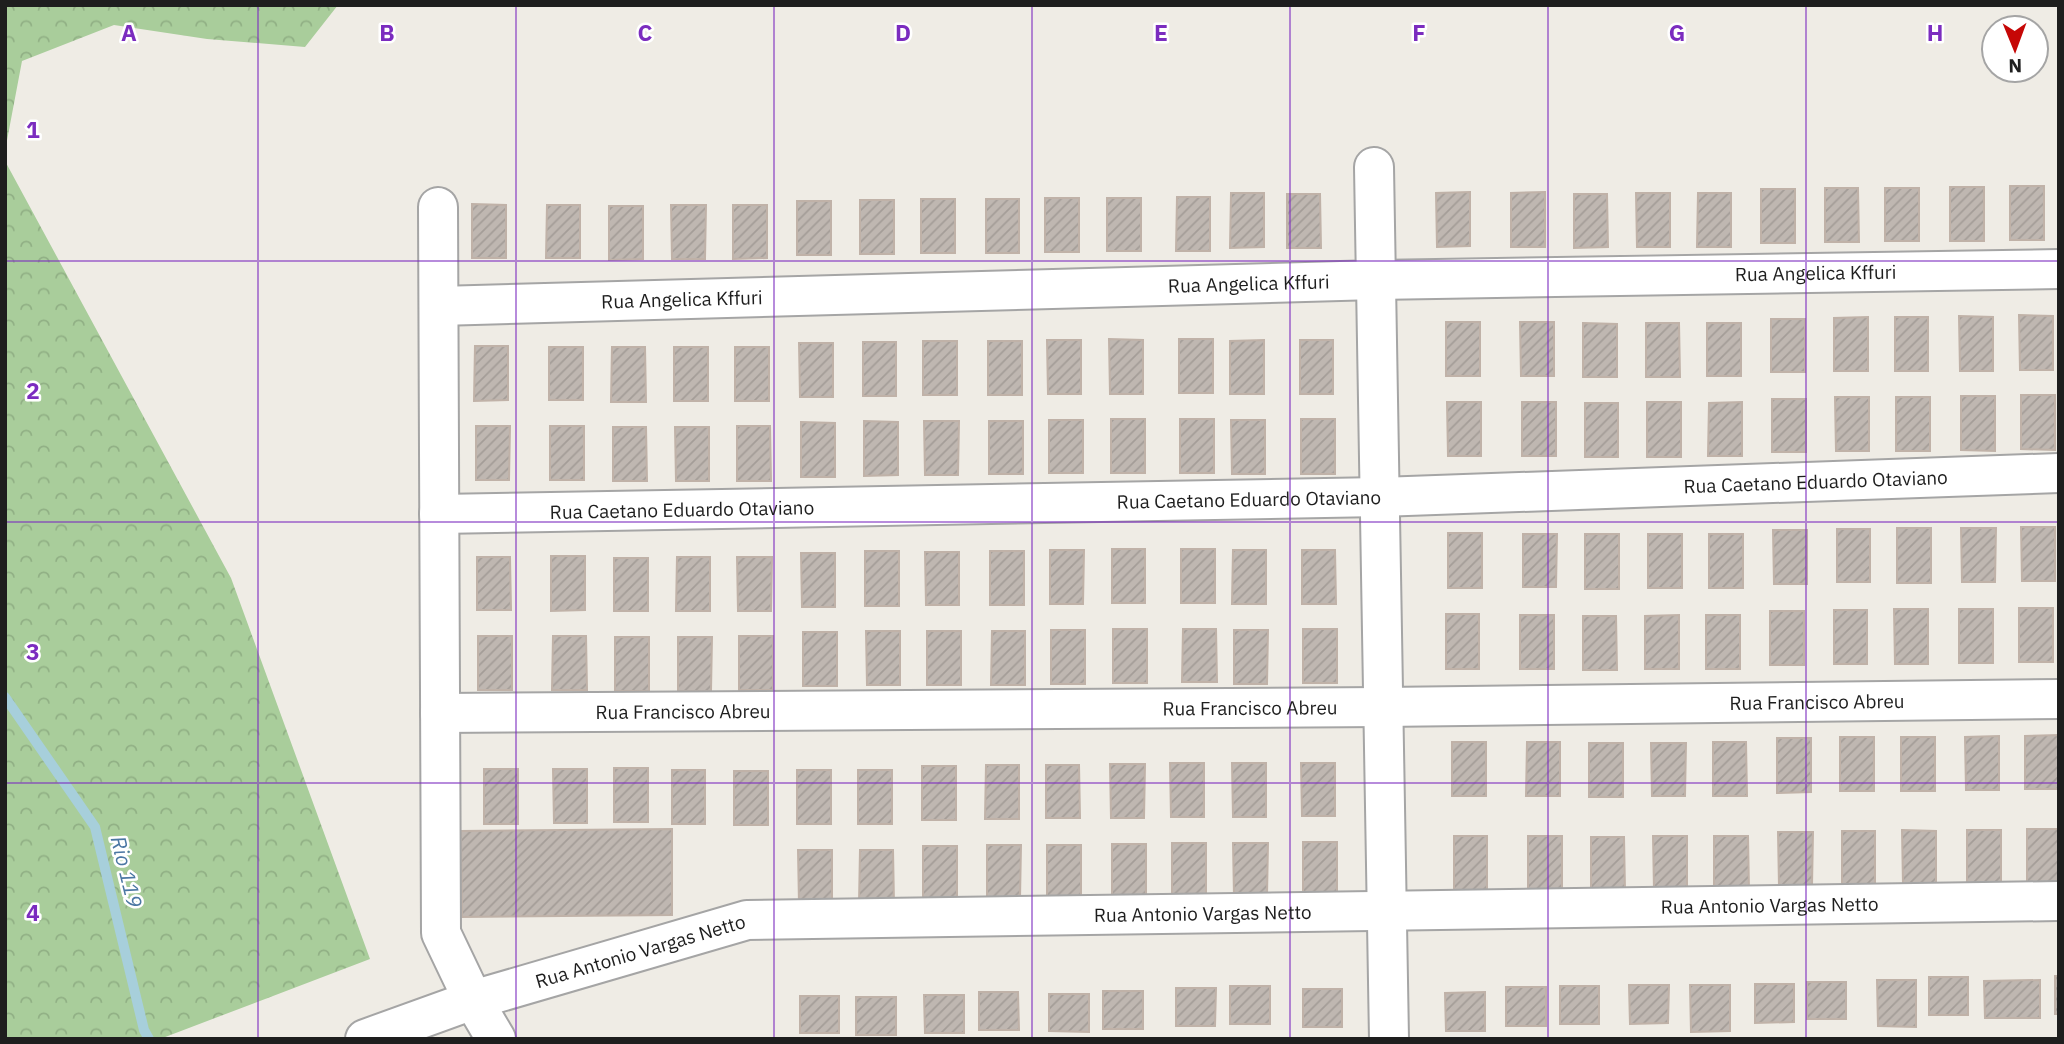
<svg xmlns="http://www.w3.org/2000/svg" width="2064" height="1044" viewBox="0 0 2064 1044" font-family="'IBM Plex Sans',sans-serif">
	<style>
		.forest { fill: url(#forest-crowns) }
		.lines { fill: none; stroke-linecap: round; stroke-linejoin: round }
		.stream { stroke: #a7cfdb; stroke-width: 10 }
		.building { fill: url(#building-hatch); stroke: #c0b2a8; stroke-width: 2 }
		.minor-casing { stroke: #a5a5a5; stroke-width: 42 }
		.minor { stroke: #fff; stroke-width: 38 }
		.grid { fill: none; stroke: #7b2cbf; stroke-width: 2; stroke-opacity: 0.55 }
		.labels { text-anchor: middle; stroke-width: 5; stroke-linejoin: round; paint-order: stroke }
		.street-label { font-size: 19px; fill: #1e1e1e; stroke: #fff }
		.water-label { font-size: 21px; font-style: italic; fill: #4b77a3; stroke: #fff }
		.grid-label { font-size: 23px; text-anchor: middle; font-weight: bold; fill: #7b2cbf; stroke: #fff; stroke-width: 5; stroke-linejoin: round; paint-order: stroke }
	</style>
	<defs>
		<pattern id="forest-crowns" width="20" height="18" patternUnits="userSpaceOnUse" patternTransform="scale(1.75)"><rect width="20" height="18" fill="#a9cd9b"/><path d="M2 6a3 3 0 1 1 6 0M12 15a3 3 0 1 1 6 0" fill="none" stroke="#91b085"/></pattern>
		<pattern id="building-hatch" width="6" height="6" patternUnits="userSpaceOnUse" patternTransform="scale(1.75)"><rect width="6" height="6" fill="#bfb7b1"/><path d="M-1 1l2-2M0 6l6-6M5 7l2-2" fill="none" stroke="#a49d98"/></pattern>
	</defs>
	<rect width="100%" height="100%" fill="#efece5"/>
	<!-- forest -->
	<path class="forest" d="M5,5H338L305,47L207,39L114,25L22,61L5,151Z
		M5,161L231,578L370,959L160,1039L5,1037Z"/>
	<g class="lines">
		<!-- stream -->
		<path class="stream" d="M5,697L95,827L144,1030L149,1039"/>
	</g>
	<!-- building -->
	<path class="building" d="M2010,186H2044V240H2010Z
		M1950,187H1984V241H1950Z
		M1825,188H1858L1859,242H1825Z
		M1885,188H1919V241H1885Z
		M1761,189H1795V243H1761Z
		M1470,192V246L1437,247L1436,193Z
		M1545,192V247H1511V193Z
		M1231,193H1264V247L1230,248Z
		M1636,193H1670V247H1637Z
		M1698,193H1731V247H1697Z
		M1287,194H1320L1321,248H1287Z
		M1574,194H1607L1608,247L1574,248Z
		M1177,197H1210V251H1176Z
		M1045,198H1079V252H1045Z
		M1107,198H1141V251H1107Z
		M921,199H955V253H921Z
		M986,199H1019V253H986Z
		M860,200H894V254H860Z
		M797,201H831V255H797Z
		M472,204L506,205V258H472Z
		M547,205H580V258H546Z
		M671,205H706L705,259H672Z
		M733,205H767V258L733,259Z
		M609,206H643V259L609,260Z
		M2019,315L2053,316V370H2020Z
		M1959,316L1993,317V371H1960Z
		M1868,317V371H1834V318Z
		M1895,317H1928V371H1895Z
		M1771,319H1805V372H1771Z
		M1446,322H1480V376H1446Z
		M1520,322H1554V376H1521Z
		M1583,323L1617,324V377H1583Z
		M1646,323H1679L1680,377H1646Z
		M1707,323H1741V376H1707Z
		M1109,339L1143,340V394H1110Z
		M1179,339H1213V393H1179Z
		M1047,340H1081V394H1048Z
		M1264,340V394H1230V341Z
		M1300,340H1333V394H1300Z
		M923,341H957V395H923Z
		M988,341H1022V395H988Z
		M863,342H896V396H863Z
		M799,343H833V397H800Z
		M475,346H508V400L474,401Z
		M549,347H583V400H549Z
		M612,347H645L646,402H611Z
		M674,347H708V401H674Z
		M735,347H769V401H735Z
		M2021,395H2055V450L2021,449Z
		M1961,396H1995V451L1961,450Z
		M1835,397H1869V451H1836Z
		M1896,397H1930V451H1896Z
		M1772,399H1806V452H1772Z
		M1447,402H1481V456H1448Z
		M1522,402H1556V456H1522Z
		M1647,402H1681V457H1647Z
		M1742,402V456H1708L1709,403Z
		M1585,403H1618V457H1585Z
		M1111,419H1145V473H1111Z
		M1180,419H1214V473H1180Z
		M1301,419H1335V474H1301Z
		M1049,420H1083V473H1049Z
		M1231,420H1265V474H1232Z
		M864,421L898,422V475L864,476Z
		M924,421H959L958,475H925Z
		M989,421H1023V474H989Z
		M801,422L835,423V477H801Z
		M476,426H510L509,480H476Z
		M550,426H584V480H550Z
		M737,426H770L771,481H737Z
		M613,427H646L647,481H613Z
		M675,427H709V481H676Z
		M2021,527H2055V581H2022Z
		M1897,528H1931V583H1897Z
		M1961,528H1996L1995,582H1962Z
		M1837,529H1870V582H1837Z
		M1773,530H1807V584H1774Z
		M1448,533H1482V588H1448Z
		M1523,534H1557L1556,587H1523Z
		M1585,534H1619V589H1585Z
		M1648,534H1682V588H1648Z
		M1709,534H1743V588H1709Z
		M1112,549H1145V603H1112Z
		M1181,549H1215V603H1181Z
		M1050,550H1084L1083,604H1050Z
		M1233,550H1266V604H1232Z
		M1302,550H1335L1336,604H1302Z
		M865,551H899V606H865Z
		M990,551H1024V605H990Z
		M925,552H959V605H926Z
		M801,553H835V607H802Z
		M551,556H585V610L551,611Z
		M477,557H510L511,610H477Z
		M677,557H710V611H676Z
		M737,557H772L771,611H738Z
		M614,558H648V611H614Z
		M2019,608H2053V662H2019Z
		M1894,609H1928V664H1895Z
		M1959,609H1993V663H1959Z
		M1834,610H1867V664H1834Z
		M1770,611H1804V665H1770Z
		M1446,614H1479V669H1446Z
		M1520,615H1554V669H1520Z
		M1679,615V669H1645V616Z
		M1706,615H1740V669H1706Z
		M1583,616H1616L1617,670H1583Z
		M1113,629H1147V683H1113Z
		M1183,629H1216L1217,682H1182Z
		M1303,629H1337V683H1303Z
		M1051,630H1085V684H1051Z
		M1234,630H1268L1267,684H1234Z
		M866,631H900V685H867Z
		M927,631H961V685H927Z
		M992,631H1025V685H991Z
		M803,632H837V686H803Z
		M478,636H512V690H478Z
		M553,636H586L587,690H552Z
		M739,636H773V690H739Z
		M615,637H649V691H615Z
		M678,637H712L711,691H678Z
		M2059,735V789H2025V736Z
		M1999,736V790H1966L1965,737Z
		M1840,737H1874V791H1840Z
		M1901,737H1935V791H1901Z
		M1777,738H1811V792L1777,793Z
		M1452,742H1486V796H1452Z
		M1527,742H1560V796H1526Z
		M1713,742H1746L1747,796H1713Z
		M1589,743H1623V797H1589Z
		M1651,743H1686L1685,796H1652Z
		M1170,763H1204V817H1171Z
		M1232,763H1266V817H1233Z
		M1301,763H1335V816H1302Z
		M1110,764H1145L1144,818H1111Z
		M986,765H1019V819H985Z
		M1046,765H1079L1080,818H1046Z
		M922,766H956V820H922Z
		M614,768H648V822H614Z
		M484,769H518V824H484Z
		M553,769H587V823H554Z
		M672,770H705V824H672Z
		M797,770H831V824H797Z
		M858,770H892V824H858Z
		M734,771H768V825H734Z
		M672,829V915L462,917L461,831Z
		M2027,829H2059V883H2027Z
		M1902,830L1936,831V885H1903Z
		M1967,830H2001V884H1967Z
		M1842,831H1875V885H1842Z
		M1778,832H1813L1812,886H1779Z
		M1454,836H1487V890H1454Z
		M1528,836H1562V889H1528Z
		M1653,836H1687V890H1654Z
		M1714,836H1748L1749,890H1714Z
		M1591,837H1624L1625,891H1591Z
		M1303,842H1337V896H1303Z
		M1172,843H1206V897H1172Z
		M1233,843H1268L1267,896H1234Z
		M1112,844H1146V898H1112Z
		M987,845H1021L1020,899H987Z
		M1047,845H1081V898H1047Z
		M923,846H957V900H923Z
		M798,850H832V904H799Z
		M860,850H893L894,904H859Z
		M2055,976H2059V1014H2055Z
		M1929,977H1968V1015H1929Z
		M1877,980H1916V1027L1878,1026Z
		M2040,980V1018H1985L1984,981Z
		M1807,982H1846V1019H1807Z
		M1755,984H1794V1022L1755,1023Z
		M1629,985H1669L1668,1023L1630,1024Z
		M1690,985H1730V1031L1691,1032Z
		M1230,986H1270V1024H1230Z
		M1560,986H1599V1024H1560Z
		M1506,987H1546V1026H1506Z
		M1176,988H1216L1215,1026H1176Z
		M1303,989H1342V1027H1303Z
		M1103,991H1143V1029H1103Z
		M979,992H1018L1019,1030H979Z
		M1485,992V1031H1446L1445,993Z
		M1049,994H1089V1032L1049,1031Z
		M924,995H964V1033H925Z
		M800,996H839V1033H800Z
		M856,997H896V1035H856Z"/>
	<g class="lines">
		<!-- minor casing -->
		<g class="minor-casing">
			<g id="minor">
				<path d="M1374,167L1389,1039"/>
				<path d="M438,207L441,933L473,1000L496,1039"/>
				<path id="s1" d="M439,306L1376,280L2059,269"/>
				<path id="s2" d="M439,514L1380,497L2059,473"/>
				<path id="s3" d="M440,713L1383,707L2059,699"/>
				<path id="s4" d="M365,1039L473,1000L747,920L2059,901"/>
			</g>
		</g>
		<!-- minor -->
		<use href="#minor" class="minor"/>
	</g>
	<!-- grid -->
	<path class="grid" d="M258,5V1039M516,5V1039M774,5V1039M1032,5V1039M1290,5V1039M1548,5V1039M1806,5V1039M5,261H2059M5,522H2059M5,783H2059"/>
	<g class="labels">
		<!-- street labels -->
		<g class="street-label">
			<text dy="7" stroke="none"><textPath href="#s1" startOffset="1377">Rua Angelica Kffuri</textPath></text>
			<text dy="7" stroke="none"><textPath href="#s1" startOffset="810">Rua Angelica Kffuri</textPath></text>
			<text dy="7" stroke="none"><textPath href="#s1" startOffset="243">Rua Angelica Kffuri</textPath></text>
			<text dy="7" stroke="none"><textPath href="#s2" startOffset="1377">Rua Caetano Eduardo Otaviano</textPath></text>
			<text dy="7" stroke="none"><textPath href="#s2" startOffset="810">Rua Caetano Eduardo Otaviano</textPath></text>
			<text dy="7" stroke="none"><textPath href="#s2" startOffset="243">Rua Caetano Eduardo Otaviano</textPath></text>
			<text dy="7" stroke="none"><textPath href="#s3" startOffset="1377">Rua Francisco Abreu</textPath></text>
			<text dy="7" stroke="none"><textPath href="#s3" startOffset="810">Rua Francisco Abreu</textPath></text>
			<text dy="7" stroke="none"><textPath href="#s3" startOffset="243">Rua Francisco Abreu</textPath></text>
			<text dy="7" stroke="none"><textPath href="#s4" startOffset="1423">Rua Antonio Vargas Netto</textPath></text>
			<text dy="7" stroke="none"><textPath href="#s4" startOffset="856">Rua Antonio Vargas Netto</textPath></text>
			<text dy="7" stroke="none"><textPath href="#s4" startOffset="289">Rua Antonio Vargas Netto</textPath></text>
		</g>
		<!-- water labels -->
		<g class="water-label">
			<text transform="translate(126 872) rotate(76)" y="7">Rio 119</text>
		</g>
	</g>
	<g class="grid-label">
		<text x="129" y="41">A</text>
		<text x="387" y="41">B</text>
		<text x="645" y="41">C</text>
		<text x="903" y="41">D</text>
		<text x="1161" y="41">E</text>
		<text x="1419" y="41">F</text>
		<text x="1677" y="41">G</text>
		<text x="1935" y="41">H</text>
		<text x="33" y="138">1</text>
		<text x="33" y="399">2</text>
		<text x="33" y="660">3</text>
		<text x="33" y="921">4</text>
	</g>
	<!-- border -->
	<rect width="2064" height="1044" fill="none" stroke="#1e1e1e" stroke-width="14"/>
	<!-- north arrow -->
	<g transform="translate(2015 49) rotate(179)"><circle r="33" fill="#ffffff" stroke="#a5a5a5" stroke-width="2"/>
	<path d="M0-5L12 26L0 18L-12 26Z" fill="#c60706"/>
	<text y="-10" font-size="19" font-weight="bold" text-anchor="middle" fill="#1e1e1e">N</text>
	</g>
</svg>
